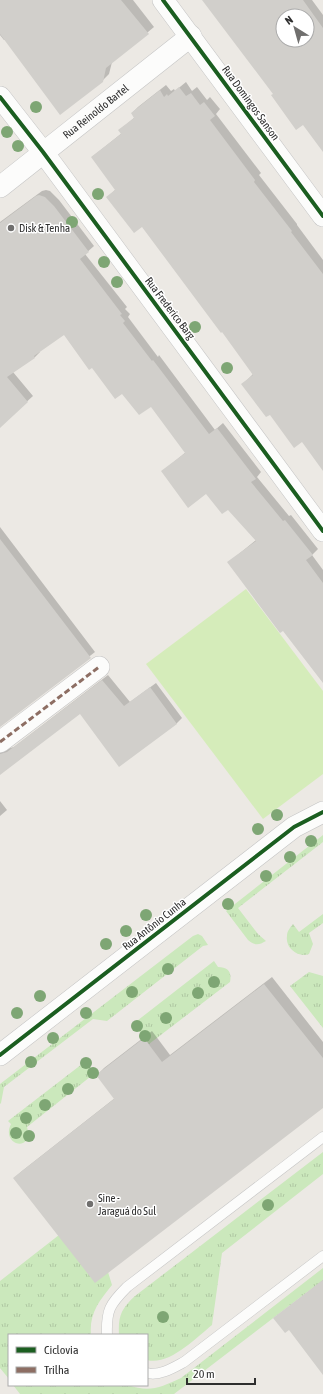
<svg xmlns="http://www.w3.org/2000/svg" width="323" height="1394" viewBox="0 0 323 1394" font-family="'Asap Condensed',sans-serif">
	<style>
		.grass { fill: url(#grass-tufts) }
		.pitch { fill: #d5ecba }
		.shadow { fill: #0003; fill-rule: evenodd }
		.building { fill: #d1cfcb; fill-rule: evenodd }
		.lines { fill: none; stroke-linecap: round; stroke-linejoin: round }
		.lane-casing { stroke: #c5c5c5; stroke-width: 11 }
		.street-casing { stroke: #c5c5c5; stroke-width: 22 }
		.lane { stroke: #fcfcfb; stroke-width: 10 }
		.street { stroke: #fcfcfb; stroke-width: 21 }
		.quiet { stroke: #8d6e63; stroke-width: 3; stroke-dasharray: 6 3; stroke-linecap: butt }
		.cycleway-casing { stroke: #fff; stroke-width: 6 }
		.cycleway { stroke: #1b5e20; stroke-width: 4 }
		.tree { fill: #7ea674 }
		.poi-dot { fill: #706f6e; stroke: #fff; stroke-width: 1.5 }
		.labels { text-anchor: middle; stroke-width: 3; stroke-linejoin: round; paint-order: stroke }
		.street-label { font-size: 11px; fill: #2e2e2e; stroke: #fff }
		.poi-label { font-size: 11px; fill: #2e2e2e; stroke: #fff; text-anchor: start }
	</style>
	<defs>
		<pattern id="grass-tufts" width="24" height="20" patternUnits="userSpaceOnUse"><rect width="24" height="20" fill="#cbe8bc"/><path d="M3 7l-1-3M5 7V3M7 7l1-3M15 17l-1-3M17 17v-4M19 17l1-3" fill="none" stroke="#afc7a2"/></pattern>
	</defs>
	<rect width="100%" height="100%" fill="#ece9e4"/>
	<!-- grass -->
	<path class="grass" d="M323,835V842L238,908L258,934L266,941C259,945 255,946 248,940L226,911Z
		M323,914V923L309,933L313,944L309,954C298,958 285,948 287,936C287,931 290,928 293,924L299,932Z
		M198,934L202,936L208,945L203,946L107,1021L93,1019L4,1087L1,1103L0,1104V1084L193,936Z
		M214,961L218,967C228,967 232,972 230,982L149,1044L133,1024Z
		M309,972L323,976V1028L290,986Z
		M86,1061L95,1073L27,1127C35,1153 0,1146 11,1124L8,1121Z
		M323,1152V1174L222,1253L212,1325C196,1338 169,1366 147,1360V1335H119C118,1316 121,1309 135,1296Z
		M59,1235L108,1272L112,1285C99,1301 89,1314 91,1335H9V1379L0,1368V1281Z
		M323,1268V1280L174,1394H20L13,1385H128C150,1393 161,1387 181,1378Z"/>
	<!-- pitch -->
	<path class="pitch" d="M246,589L323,691V774L263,819L146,664Z"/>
	<!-- shadow -->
	<path class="shadow" d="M0,0H133L154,27L112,62L109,74L102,81L5,40H4L0,35Z
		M204,0H312L323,15V150L313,136ZM283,16H307V40H283Z
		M186,82L192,91L197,87L207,100L210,97L220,109L216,114L261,173L259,175L297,224V225L323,260V469L302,440L270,413L243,384L253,374L223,331L142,226L108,197L116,189L92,157L122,133L120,130L135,117L132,113L138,107L166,85L171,91L174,89L175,91Z
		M46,190L50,191L59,200L94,246L85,254L127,307L125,309L130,314L128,317L158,357L159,355L215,430L223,423L261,472L257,477L289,516L291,515L318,549L312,555L323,570V682L284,630L229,562L256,540L228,508L206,492L163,471L186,452L152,406L123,392L92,367L64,334L39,350L40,352L35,357L13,372L33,396L0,426V222L42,191Z
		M0,527L95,652L0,726Z
		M108,675L130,702L156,683L182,718L176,724L80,713L0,774V748L7,749L14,747Z
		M0,801L7,810L0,816Z
		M272,977L323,1042V1106L14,1178L22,1171L115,1098L97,1075L104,1068L152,1031L170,1055Z
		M323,1280V1373L289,1328L275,1318Z"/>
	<!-- building -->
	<path class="building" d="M0,0H121L149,34L106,68L103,82L60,115L0,34Z
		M202,0H303L323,28V152L303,125L296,130L271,95L273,94ZM283,16H307V40H283Z
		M179,87L186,96L191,93L200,105L204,102L215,116L210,120L255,180L254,182L292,231L291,232L323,274V471L302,442L294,448L270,415L266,417L241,384L253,375L222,332L221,333L142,227L134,233L106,197L115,190L91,157L121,134L118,130L134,118L131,113L160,90L164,97L167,94L168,96Z
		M39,195L45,197L54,206L89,252L80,259L122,314L120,315L125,321L123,323L152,361L153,360L209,434L217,428L256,479L251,482L283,521L285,520L313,555L306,560L323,583V683L283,631L280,633L227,562L256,541L228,510L222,514L206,494L188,508L161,471L185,453L151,407L139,415L122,394L115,399L92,368L89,370L64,335L34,356L35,358L7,377L28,402L0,428V223L36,196Z
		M0,539L91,658L0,727Z
		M102,680L124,706L150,687L177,724L119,767L80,714L0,775V754L7,752Z
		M264,984L323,1058V1108L95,1283L13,1178L114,1099L96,1075L144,1038L162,1062Z
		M323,1280V1375L289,1330L285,1333L273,1318Z"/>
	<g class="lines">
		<!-- lane casing -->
		<g class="lane-casing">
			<path id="lane" d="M107,1335C106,1310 110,1304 127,1287L323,1137
				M147,1373C160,1376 173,1368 184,1362L323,1256"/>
		</g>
		<!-- street casing -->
		<g class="street-casing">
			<g id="street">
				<path d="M163,0L323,216"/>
				<path d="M0,97L43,152L323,531"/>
				<path id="s1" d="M0,187L191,36"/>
				<path d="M0,742L99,667"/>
				<path d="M0,1055L294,827L323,812"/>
			</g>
		</g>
		<!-- lane -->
		<use href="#lane" class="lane"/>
		<!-- street -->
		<use href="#street" class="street"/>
		<!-- quiet -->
		<path class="quiet" d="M0,742L99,667"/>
		<!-- cycleway casing -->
		<g class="cycleway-casing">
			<path id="cycleway" d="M163,0L323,216
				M0,97L43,152L323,531
				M0,1055L294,827L323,812"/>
		</g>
		<!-- cycleway -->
		<use href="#cycleway" class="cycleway"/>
	</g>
	<!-- trees -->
	<g class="tree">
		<circle cx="36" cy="107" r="6"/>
		<circle cx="7" cy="132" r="6"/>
		<circle cx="18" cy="146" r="6"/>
		<circle cx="98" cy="194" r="6"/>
		<circle cx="72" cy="222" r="6"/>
		<circle cx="104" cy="262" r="6"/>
		<circle cx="117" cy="282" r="6"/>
		<circle cx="195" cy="327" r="6"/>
		<circle cx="227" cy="368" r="6"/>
		<circle cx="277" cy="815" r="6"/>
		<circle cx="258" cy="829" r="6"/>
		<circle cx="311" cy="841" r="6"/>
		<circle cx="290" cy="857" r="6"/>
		<circle cx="266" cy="876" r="6"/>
		<circle cx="228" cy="904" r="6"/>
		<circle cx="146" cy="915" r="6"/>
		<circle cx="126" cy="931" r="6"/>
		<circle cx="106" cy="944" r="6"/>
		<circle cx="168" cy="969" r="6"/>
		<circle cx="214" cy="982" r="6"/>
		<circle cx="132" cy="992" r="6"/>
		<circle cx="198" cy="993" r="6"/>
		<circle cx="40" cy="996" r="6"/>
		<circle cx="17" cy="1013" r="6"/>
		<circle cx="86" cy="1013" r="6"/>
		<circle cx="166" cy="1018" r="6"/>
		<circle cx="137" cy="1026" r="6"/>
		<circle cx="145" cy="1036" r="6"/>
		<circle cx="53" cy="1038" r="6"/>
		<circle cx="31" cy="1062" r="6"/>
		<circle cx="86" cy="1063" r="6"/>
		<circle cx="93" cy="1073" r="6"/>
		<circle cx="68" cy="1089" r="6"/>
		<circle cx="45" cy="1105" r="6"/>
		<circle cx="26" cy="1118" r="6"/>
		<circle cx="16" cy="1133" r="6"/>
		<circle cx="29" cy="1136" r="6"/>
		<circle cx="268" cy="1205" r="6"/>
		<circle cx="163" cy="1317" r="6"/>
	</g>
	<!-- markers -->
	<g class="poi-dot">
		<circle cx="11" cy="228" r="4"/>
		<circle cx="90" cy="1204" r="4"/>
	</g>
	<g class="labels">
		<!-- street labels -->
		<g class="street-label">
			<text transform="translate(251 103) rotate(54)" y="4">Rua Domingos Sanson</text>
			<text dy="4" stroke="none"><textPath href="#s1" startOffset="122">Rua Reinoldo Bartel</textPath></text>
			<text transform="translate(170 308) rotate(53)" y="4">Rua Frederico Barg</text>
			<text transform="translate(154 924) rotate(-38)" y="4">Rua Antônio Cunha</text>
		</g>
		<!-- poi labels -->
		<g class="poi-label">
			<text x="19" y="232">Disk &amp; Tenha</text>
			<text x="98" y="1202">Sine -<tspan x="98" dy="13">Jaraguá do Sul</tspan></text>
		</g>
	</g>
	<!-- legend -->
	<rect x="8" y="1334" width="140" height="52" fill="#ffffff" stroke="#ababab"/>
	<rect x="16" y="1347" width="20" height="6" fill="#1b5e20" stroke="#ababab"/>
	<text x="44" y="1354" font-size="12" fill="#2e2e2e">Ciclovia</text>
	<rect x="16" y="1367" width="20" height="6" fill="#8d6e63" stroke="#ababab"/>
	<text x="44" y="1374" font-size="12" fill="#2e2e2e">Trilha</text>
	<!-- north arrow -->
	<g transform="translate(295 28) rotate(323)"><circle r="19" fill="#ffffff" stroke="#ababab"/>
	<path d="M0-3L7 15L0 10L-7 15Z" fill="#706f6e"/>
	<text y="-6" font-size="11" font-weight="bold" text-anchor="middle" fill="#2e2e2e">N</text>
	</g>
	<!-- scale -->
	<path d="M187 1378v6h68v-6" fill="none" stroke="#2e2e2e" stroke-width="2"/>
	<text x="193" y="1378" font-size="12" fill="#2e2e2e" stroke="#ffffff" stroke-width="3" paint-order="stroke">20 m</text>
</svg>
